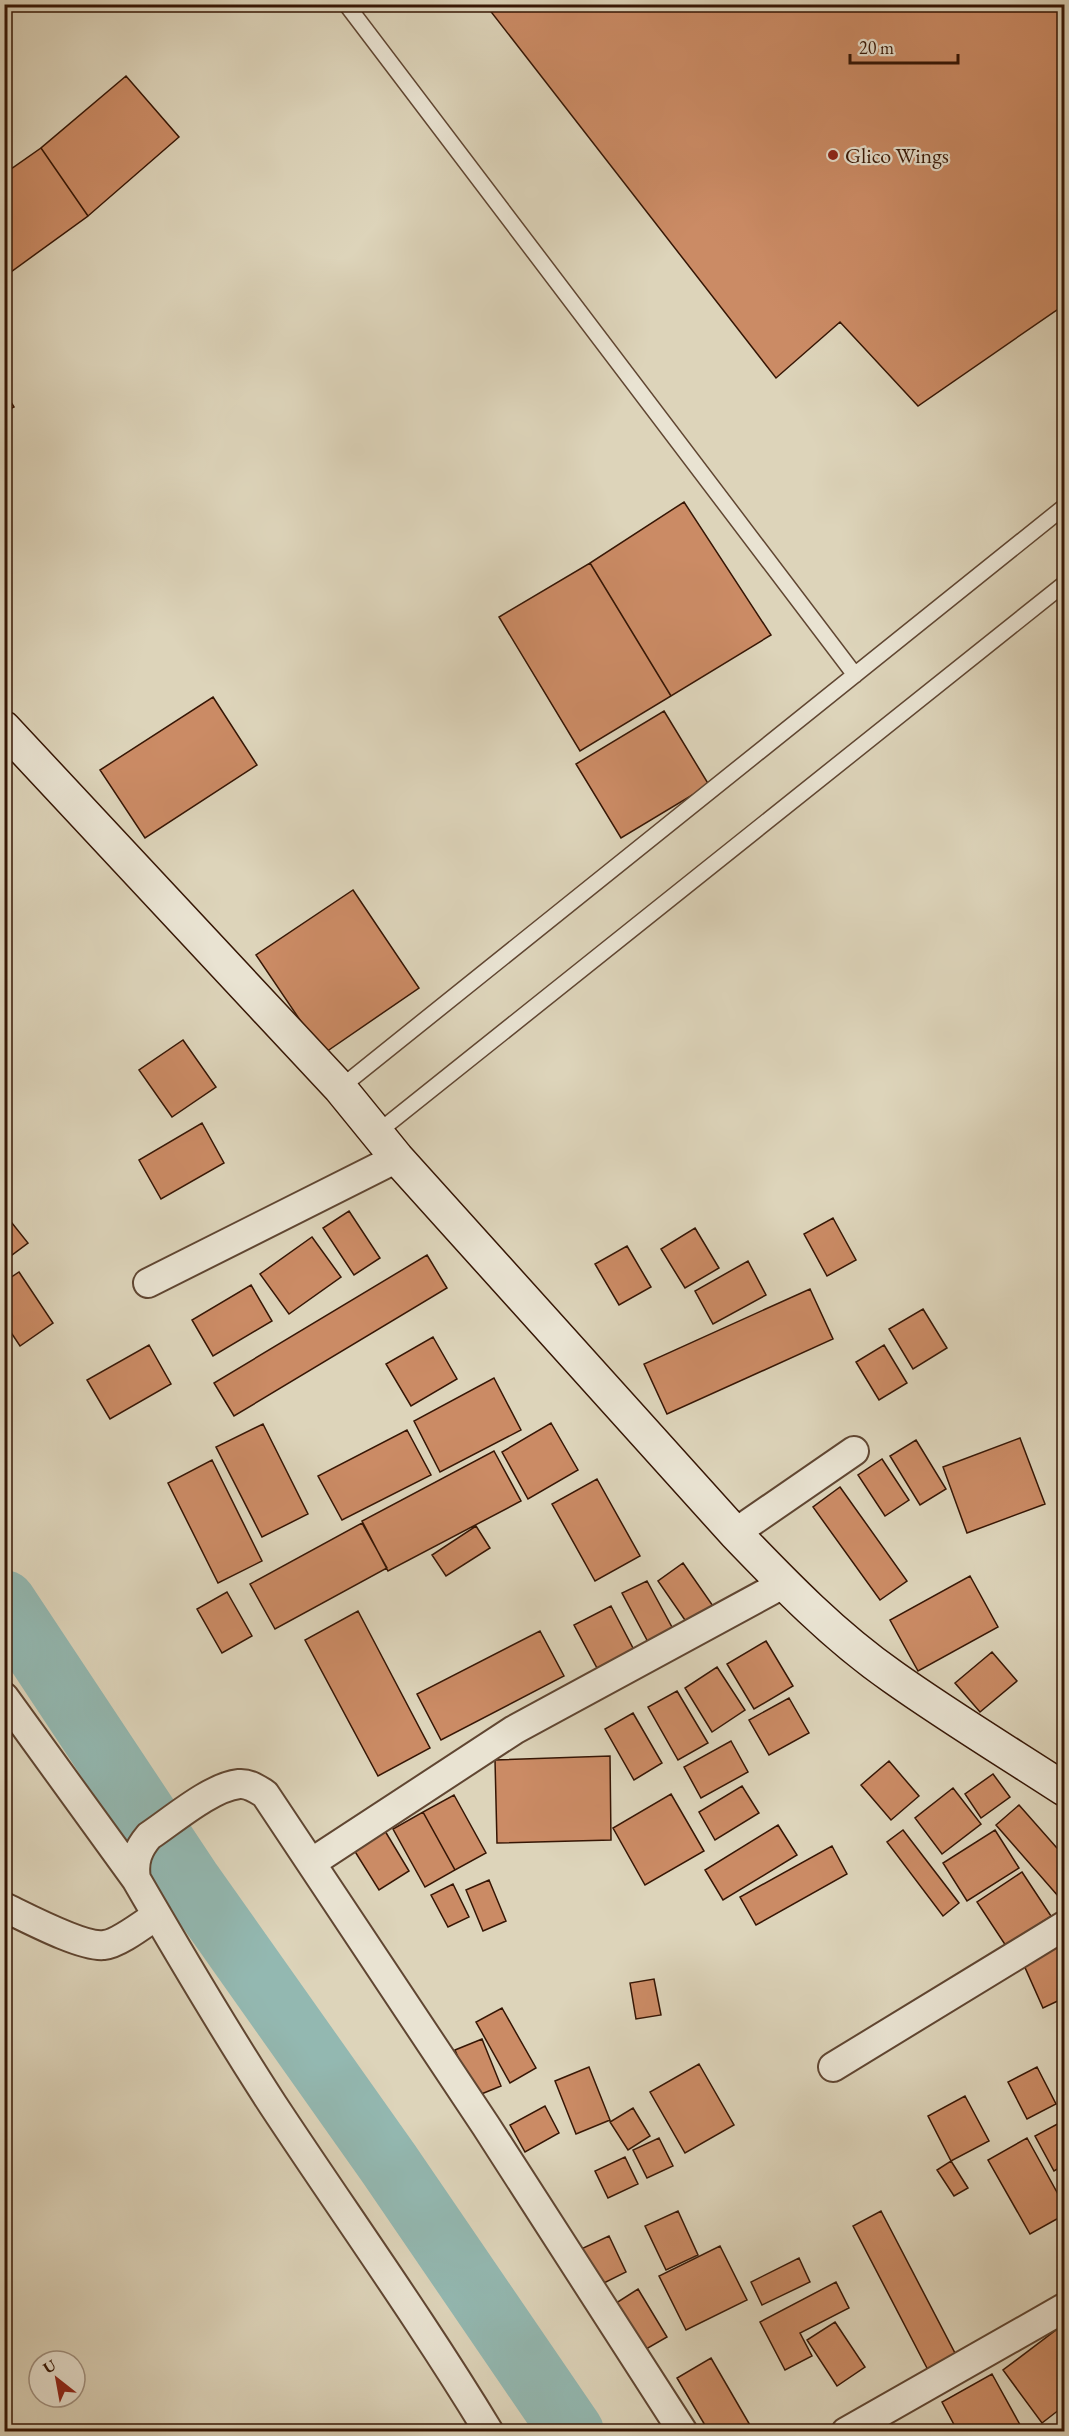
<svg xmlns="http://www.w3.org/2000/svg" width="1069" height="2436" viewBox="0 0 1069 2436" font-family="'EB Garamond',serif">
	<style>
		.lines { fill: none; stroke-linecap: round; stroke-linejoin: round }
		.river { stroke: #93b8b1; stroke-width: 64 }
		.building { fill: #cb8b65; stroke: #361605; stroke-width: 1.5 }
		.lane-casing { stroke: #604632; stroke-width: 18 }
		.street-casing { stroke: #604632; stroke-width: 32 }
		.secondary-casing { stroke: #361605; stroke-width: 36 }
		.lane { stroke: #e9e3d2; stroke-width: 15 }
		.street { stroke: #e9e3d2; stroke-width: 28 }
		.secondary { stroke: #e9e3d2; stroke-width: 33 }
		.poi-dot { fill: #8f2418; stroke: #e9e3d2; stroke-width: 2 }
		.labels { text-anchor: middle; stroke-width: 4.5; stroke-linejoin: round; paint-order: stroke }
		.poi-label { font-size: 22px; fill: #361605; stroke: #e9e3d2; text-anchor: start }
	</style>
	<rect width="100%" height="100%" fill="#ddd4ba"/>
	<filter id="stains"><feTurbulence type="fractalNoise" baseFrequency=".00333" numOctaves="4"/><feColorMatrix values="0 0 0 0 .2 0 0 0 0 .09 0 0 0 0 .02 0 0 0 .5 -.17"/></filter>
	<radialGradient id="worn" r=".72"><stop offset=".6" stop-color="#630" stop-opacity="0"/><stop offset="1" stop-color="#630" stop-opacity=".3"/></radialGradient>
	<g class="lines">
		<!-- river -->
		<path class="river" d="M4,1602L189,1881L389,2164L572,2432"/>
	</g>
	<!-- building -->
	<path class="building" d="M485,4H1064V305L918,406L840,322L776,378Z
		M126,76L179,137L88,216L41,148Z
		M41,148L88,216L4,277V174Z
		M4,391L14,407L4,412Z
		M684,502L771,635L671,696L590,563Z
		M590,563L671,696L580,751L499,617Z
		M213,697L257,765L145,838L100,770Z
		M664,711L709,785L621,838L576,764Z
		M353,890L419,988L323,1054L256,955Z
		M183,1040L216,1087L172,1117L139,1070Z
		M202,1123L224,1163L161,1199L139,1160Z
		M349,1211L380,1258L354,1275L323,1228Z
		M4,1213L28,1243L4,1261Z
		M833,1218L856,1260L827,1276L804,1234Z
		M695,1228L719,1268L685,1288L661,1249Z
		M312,1237L341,1277L289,1314L260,1274Z
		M627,1246L651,1287L619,1305L595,1264Z
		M427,1255L447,1288L234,1416L214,1383Z
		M748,1261L766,1295L713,1324L695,1291Z
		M19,1272L53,1323L20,1346L4,1322V1282Z
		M251,1285L272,1321L213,1356L192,1320Z
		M810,1289L833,1339L667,1414L644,1364Z
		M923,1309L947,1348L913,1369L889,1329Z
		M433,1337L457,1379L411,1406L386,1364Z
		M149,1345L171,1384L110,1419L87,1380Z
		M884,1345L907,1383L879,1400L856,1362Z
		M494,1378L521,1430L440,1472L414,1421Z
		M551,1423L578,1470L528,1499L502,1452Z
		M263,1424L308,1514L262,1537L216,1447Z
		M407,1430L431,1475L342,1520L318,1476Z
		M1020,1438L1045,1504L967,1533L943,1467Z
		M916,1440L946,1489L920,1505L890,1456Z
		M494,1451L521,1501L388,1571L362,1521Z
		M882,1459L909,1500L885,1516L858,1475Z
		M212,1460L262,1561L218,1583L168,1483Z
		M597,1479L640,1556L595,1581L552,1504Z
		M840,1487L907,1581L880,1600L813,1507Z
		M362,1523L387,1568L275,1629L250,1584Z
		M476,1526L490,1548L446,1576L432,1555Z
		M683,1563L713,1606L687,1623L658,1581Z
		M970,1576L998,1627L918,1671L890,1620Z
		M647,1581L673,1629L648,1642L622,1593Z
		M227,1592L252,1636L222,1653L197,1609Z
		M611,1606L634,1650L597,1668L574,1625Z
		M358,1611L430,1748L378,1776L305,1640Z
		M540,1631L564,1676L441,1740L417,1694Z
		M766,1641L793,1686L754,1709L727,1664Z
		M992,1652L1017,1681L980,1712L955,1683Z
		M717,1667L745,1710L712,1732L685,1688Z
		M677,1691L708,1743L678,1760L648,1707Z
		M789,1698L809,1733L769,1755L749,1720Z
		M633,1713L662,1763L634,1780L605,1729Z
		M731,1741L748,1772L701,1798L684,1767Z
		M610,1756L611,1840L497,1843L495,1760Z
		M889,1761L919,1796L891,1820L861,1785Z
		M993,1774L1010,1797L981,1818L965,1794Z
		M742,1786L759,1813L715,1840L699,1812Z
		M953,1788L981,1824L942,1854L915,1818Z
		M671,1794L704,1851L645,1885L613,1828Z
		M454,1795L486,1853L455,1870L423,1812Z
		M1019,1805L1064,1856V1891L1058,1896L996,1825Z
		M423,1812L455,1870L425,1887L393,1829Z
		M778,1825L797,1855L723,1900L705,1870Z
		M903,1830L959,1903L943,1916L887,1842Z
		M995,1830L1019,1868L967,1901L943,1863Z
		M385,1831L409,1871L379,1890L354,1850Z
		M832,1846L847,1874L756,1925L740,1897Z
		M1022,1872L1051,1916L1006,1946L977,1902Z
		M489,1880L506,1921L483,1931L466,1890Z
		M453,1884L469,1917L448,1927L431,1895Z
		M1064,1944V1998L1043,2008L1023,1963Z
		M654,1979L661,2015L636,2019L630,1983Z
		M502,2008L536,2068L510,2083L476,2022Z
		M1064,2009V2030L1058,2012Z
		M482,2039L501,2086L474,2097L455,2050Z
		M699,2064L734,2125L685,2153L650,2092Z
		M589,2067L610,2120L576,2134L555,2081Z
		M1037,2067L1056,2104L1027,2119L1008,2082Z
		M965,2096L989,2141L951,2161L928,2116Z
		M545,2106L559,2133L525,2152L510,2125Z
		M633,2108L650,2136L628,2150L610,2122Z
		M1063,2121L1064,2165L1054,2171L1035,2136Z
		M659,2138L673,2166L647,2178L633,2150Z
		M1027,2138L1064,2205V2215L1030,2234L988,2160Z
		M625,2157L638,2184L608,2198L595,2171Z
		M951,2161L968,2188L954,2196L937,2170Z
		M678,2211L698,2255L666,2270L645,2226Z
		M881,2211L956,2355L928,2370L853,2226Z
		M609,2236L626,2272L598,2286L581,2249Z
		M720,2246L747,2300L686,2330L659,2276Z
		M799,2258L810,2282L762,2305L751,2282Z
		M836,2282L849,2308L800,2333L812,2356L785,2370L760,2322Z
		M638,2289L667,2337L641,2352L613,2305Z
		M835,2322L865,2367L837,2386L807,2340Z
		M1064,2324V2406L1042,2423L1003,2370Z
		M711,2358L754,2432H709L677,2378Z
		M992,2374L1024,2432H958L942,2402Z"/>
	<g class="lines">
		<!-- lane casing -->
		<g class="lane-casing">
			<path id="lane" d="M346,4L855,675
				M340,1088L1064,507
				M378,1132L1064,584"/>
		</g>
		<!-- street casing -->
		<g class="street-casing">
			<path id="street" d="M148,1283L397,1158
				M735,1533L854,1451
				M4,1697L136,1879
				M311,1863L514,1730L783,1584
				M4,1907C25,1917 83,1948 104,1945C118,1944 145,1923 157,1915
				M833,2067L1064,1926
				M489,2432C421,2320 345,2214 273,2105C225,2031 180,1955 136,1879C133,1861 138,1849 149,1836C173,1820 211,1787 239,1784C249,1783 257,1789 265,1794L486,2126L683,2432
				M846,2432L1064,2308"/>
		</g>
		<!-- secondary casing -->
		<g class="secondary-casing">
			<path id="secondary" d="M4,728L340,1088L397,1158L735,1533C784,1584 834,1636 893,1677C948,1716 1007,1752 1064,1789"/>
		</g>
		<!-- lane -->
		<use href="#lane" class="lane"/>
		<!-- street -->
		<use href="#street" class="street"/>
		<!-- secondary -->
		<use href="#secondary" class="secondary"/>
	</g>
	<!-- markers -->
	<circle class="poi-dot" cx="833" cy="155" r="6"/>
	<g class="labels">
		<!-- poi labels -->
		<g class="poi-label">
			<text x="845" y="163">Glico Wings</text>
		</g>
	</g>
	<!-- margin -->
	<rect width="1069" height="2436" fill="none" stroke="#ddd4ba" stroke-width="24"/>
	<rect x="6" y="6" width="1057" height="2424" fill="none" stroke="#361605" stroke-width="3"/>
	<rect x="12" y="12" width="1045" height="2412" fill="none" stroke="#361605" stroke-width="1.5"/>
	<!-- north arrow -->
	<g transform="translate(57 2379) rotate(329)"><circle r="28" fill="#e9e3d2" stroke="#a19180" stroke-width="1.5"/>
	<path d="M0-4.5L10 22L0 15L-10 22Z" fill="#8f2418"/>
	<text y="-9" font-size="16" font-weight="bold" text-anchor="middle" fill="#361605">U</text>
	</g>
	<!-- scale -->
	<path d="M850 54v9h108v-9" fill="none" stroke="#361605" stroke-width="3"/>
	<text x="859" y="54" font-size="18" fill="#361605" stroke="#e9e3d2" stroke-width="4.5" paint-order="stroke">20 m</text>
	<rect width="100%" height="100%" filter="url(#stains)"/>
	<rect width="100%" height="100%" fill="url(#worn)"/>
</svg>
